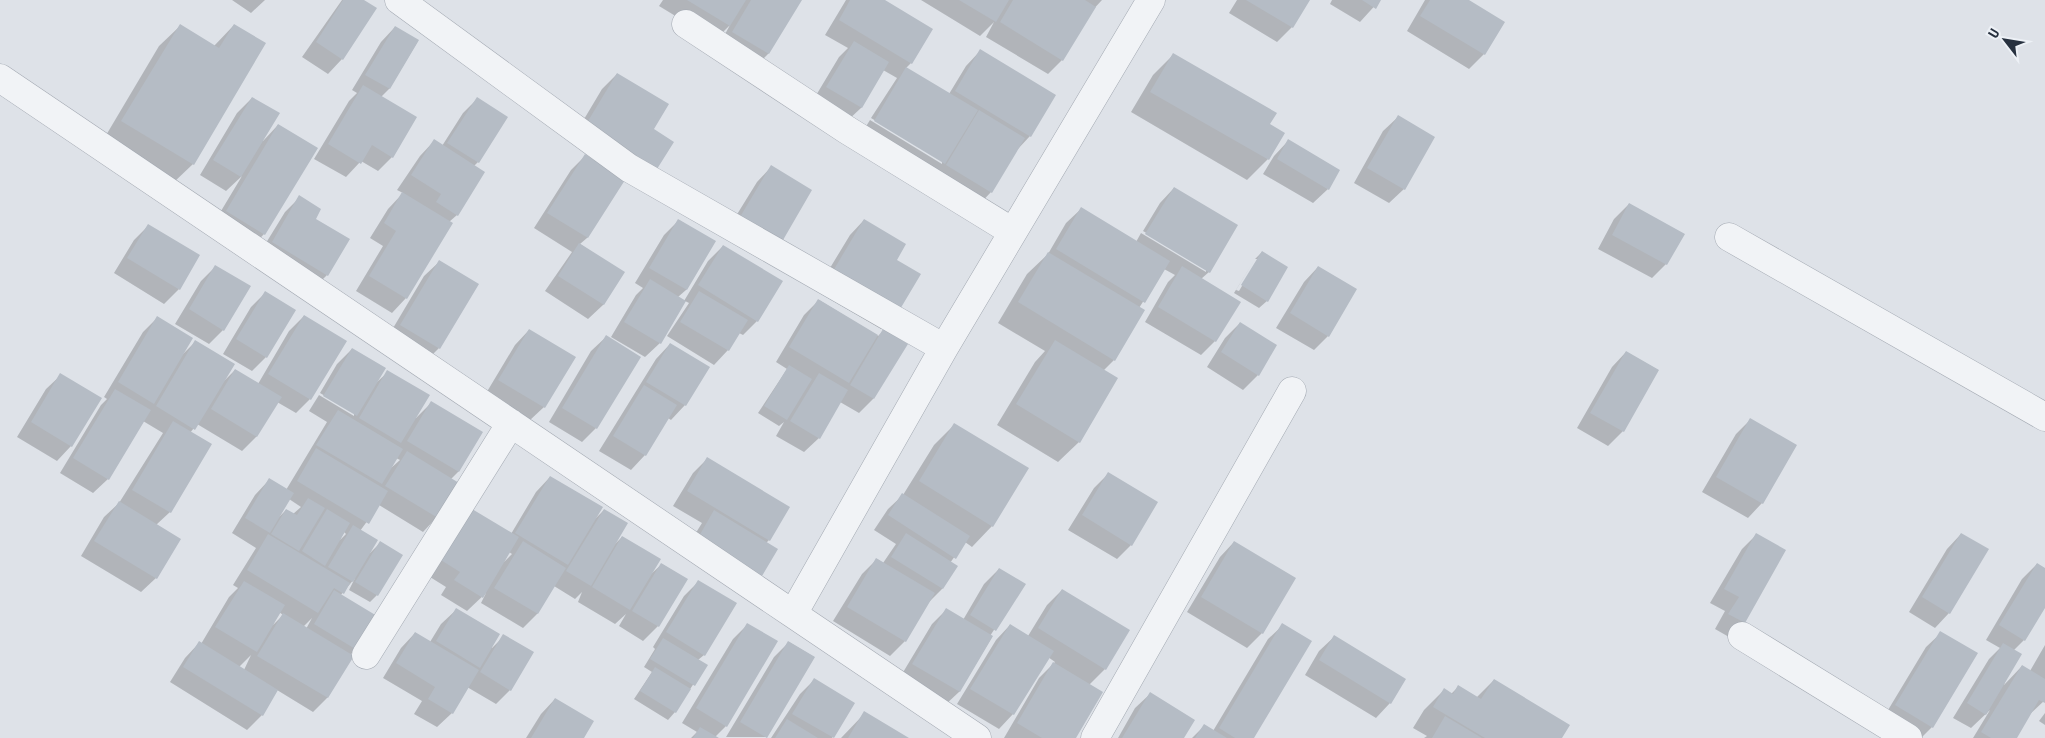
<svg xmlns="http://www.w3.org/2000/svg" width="2045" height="738" viewBox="0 0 2045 738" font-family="'Roboto Condensed',sans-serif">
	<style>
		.shadow { fill: #0003; fill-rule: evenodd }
		.building { fill: #b5bcc5 }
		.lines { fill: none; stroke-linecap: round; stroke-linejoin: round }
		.minor-casing { stroke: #a3a9b2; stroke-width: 29 }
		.minor { stroke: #f1f3f6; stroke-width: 28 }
	</style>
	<rect width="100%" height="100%" fill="#dee2e8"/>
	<!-- shadow -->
	<path class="shadow" d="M232,0H265L251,13Z
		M342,0H362L342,59L328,74L302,57Z
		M663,0H800L768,54L754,68L718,47L730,25L715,40L659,6Z
		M846,0H882L911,63L906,68L949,94L966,66L980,51L1030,136L1017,150L991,192L977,207L933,180L938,169L930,178L860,136L870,120L942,164V161L871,118L897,78L883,70L861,108L846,122L812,102L839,57L848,48L825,35Z
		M921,0H1102L1090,13L1062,60L1048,74L986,37L994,22L980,36Z
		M1237,0H1309L1292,27L1277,42L1229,13Z
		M1332,0H1380L1360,22L1330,4Z
		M1425,0H1466L1484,54L1469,69L1407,31Z
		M234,25L193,164L172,184L102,142L159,46L180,26L214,46Z
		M395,27L418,41L389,89L381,97L392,157L378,171L361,161L346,177L314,159L349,101L357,93L352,90L381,42Z
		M1173,55L1268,124V159L1247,180L1131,112L1153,75Z
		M617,74L653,130L571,141L602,89Z
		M252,98L263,141L278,125L264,234L250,249L212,226L242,176L226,191L200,175L237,113Z
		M477,99L478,162L474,166L457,215L449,222L406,298L392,313L356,291L383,246L370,238L388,209L403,193L397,190L420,156L434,141L442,146L463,113Z
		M1398,117L1404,189L1389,203L1354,183L1383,131Z
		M1288,141L1328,189L1313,203L1263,174L1274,156Z
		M585,156L623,180L587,238L580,244L623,273L603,305L588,319L545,291L572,252L534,228L571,170Z
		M771,167L778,246L763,261L723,237L757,182Z
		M1174,188L1209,272L1201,279L1215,341L1201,355L1145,322L1168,282L1175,275L1164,269L1139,308L1114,360L1103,371L1079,442L1058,462L997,425L1035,362L1045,351L998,323L1027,274L1048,254L1066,223L1081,209L1136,242L1141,233L1206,272V269L1143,231L1160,203Z
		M300,197L314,219L327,275L313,289L258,256L285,212Z
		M1629,204L1666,264L1652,278L1598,249L1614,219Z
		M679,220L714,242L686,290L678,297L684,301L708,261L723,246L757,321L743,335L739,333L728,350L714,365L667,336L689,303L685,301L660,343L645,357L611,337L636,295L643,288L635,283L664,235Z
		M864,220L895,260V315L881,329L816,291L850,235Z
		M148,226L179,289L164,304L114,273L134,240Z
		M1262,252L1267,301L1259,308L1234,293L1255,259ZM1255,259H1258L1239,291L1236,290Z
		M439,262V348L425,362L386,340L424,276Z
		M216,266L223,330L209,344L175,324L201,281Z
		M1318,267L1328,336L1314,350L1276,328L1304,282Z
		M265,293L266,357L252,371L223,354L251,307Z
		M819,300L878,336L883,331L873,399L859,413L840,402L819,438L804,452L776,436L784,422L779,426L758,413L787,369L776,362L804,315Z
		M304,316L310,399L296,413L277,402L256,437L242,451L197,424L190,433L170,512L156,525V578L141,592L81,556L104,517L119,503L163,433L143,421L108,479L93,493L60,473L101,405L107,399L104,397L143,332L158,317L183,354L195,342L223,382L235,370L258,384L289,331Z
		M1240,323L1258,375L1243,390L1207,367L1225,338Z
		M529,330L544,407L529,421L485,395L515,345Z
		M606,337L596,428L582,442L549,422L591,351Z
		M670,344L685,405L671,420L668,418L645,455L631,470L599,451L656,359Z
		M352,349L377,382L388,372L416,418L431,403L481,432L458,472L451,479L437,517L423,532L379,505L360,531L370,553L380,543L377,595L370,602L349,590L355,578L340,596L356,649L350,655L352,656L327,698L313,712L277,690L262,715L247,730L170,682L185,658L199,643L201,644L229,597L238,588L233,585L256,548L232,533L255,495L269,480L286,490L327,422L309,411L319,395L354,416V413L320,393L337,364ZM396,458L400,460L391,468ZM289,499L301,507L293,514L286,510L279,517ZM344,532L346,534L340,540ZM279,612L283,615L273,625ZM312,618L306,629L303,627ZM251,655L244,670L239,667Z
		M1626,352L1658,370L1623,431L1608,446L1577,428L1612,367Z
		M61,375L71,446L57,461L17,437L46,389Z
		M1750,420L1762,503L1748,518L1702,492L1736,434Z
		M954,425L992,526L972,547L965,542L950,563L956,566L942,589L927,604L905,641L890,656L833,621L862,574L877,559L883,563L896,544L874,530L888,509L903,495L934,445Z
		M707,459L769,540L766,543L776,549L761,575L746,590L684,552L702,523L673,506L693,473Z
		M1108,474L1131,545L1117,559L1068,530L1094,488Z
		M550,477L595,519L604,510L615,544L622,537L651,574L662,564L686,579L658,626L643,641L619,626L626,614L615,624L578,602L582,592L575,599L554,586L537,614L523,628L481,603L486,593L467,611L441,595L446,587L422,572L452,522L511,534L536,492ZM509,552L512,554L504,562Z
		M1961,534L1949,613L1935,628L1909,612L1947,549Z
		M1756,535L1744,622L1729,637L1715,629L1725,611L1710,603L1742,549Z
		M1234,542L1262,633L1247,648L1187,612L1220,557Z
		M2037,564L2045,569V605L2024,640L2014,650L2004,685L2022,666L2030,671L2045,645V700L2028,716L2015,738H1973L1990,710L1971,728L1953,718L1989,659L2000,648L1986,640L2022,579Z
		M999,569L1024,584L990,636L992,637L959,692L944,706L899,679L932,624L946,610L963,620L984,584Z
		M698,582L704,655L698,660L706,665L675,712L668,720L634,699L652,672L644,667L655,649L653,647L684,596Z
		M1062,590L1105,669L1089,685L1074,738H1004L1039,678L1055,662L1048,657L1013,714L999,729L957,704L996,640L1010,625L1028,636L1047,605Z
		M456,610L492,648L504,636L510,690L496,704L467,687L452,713L437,727L414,714L422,701L383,678L401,648L415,633L430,642L441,624Z
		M748,624L726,726L715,737L716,738H691L697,732L682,723L733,639Z
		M1283,625L1253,738H1192L1204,726L1213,731L1268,639Z
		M1941,633L1932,727L1921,738L1882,720L1926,647Z
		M1334,637L1390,703L1376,718L1305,675L1319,651Z
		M789,642L814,657L766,737H726L774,657Z
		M814,680L853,703L832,738H771L800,694Z
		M1494,680L1561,738H1424L1427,736L1413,728L1424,710L1444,690L1451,694L1458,687L1476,698Z
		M1150,694L1183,738H1118L1135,708Z
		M555,699L583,738H526L541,714Z
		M865,713L906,738H841Z
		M2045,713V725L2039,721Z"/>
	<!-- building -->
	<path class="building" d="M343,0H364L377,8L343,60L316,42Z
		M687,0H746L730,26Z
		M751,0H802L769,54L732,32Z
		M850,0H885L933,29L912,64L839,20Z
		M959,0H1009L996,22Z
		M1013,0H1085L1096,7L1063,61L1000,22Z
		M1246,0H1310L1293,28Z
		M1362,0H1381L1376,9Z
		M1430,0H1469L1505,22L1485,55L1420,16Z
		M180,24L219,48L234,24L266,43L194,165L121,121Z
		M395,26L419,40L390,89L365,75Z
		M854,41L889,62L862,108L826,87Z
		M980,49L1056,95L1031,137L955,91Z
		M1173,53L1277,113L1270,124L1285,133L1269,160L1150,92Z
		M906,67L978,110L945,164L874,121Z
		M617,73L669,104L654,129L674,142L657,169L585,126Z
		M363,85L417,117L393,158L372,145L361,164L328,144Z
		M252,97L280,113L241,177L213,160Z
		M477,97L508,117L479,163L447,143Z
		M979,110L1025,138L992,193L946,165Z
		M1398,115L1435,137L1405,190L1367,168Z
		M278,124L318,148L265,235L226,211Z
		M434,139L485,172L458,216L436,202L441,194L411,175Z
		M1288,139L1340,170L1329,190L1277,159Z
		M585,154L625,180L588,238L547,213Z
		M771,165L812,190L779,247L737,222Z
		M1174,187L1238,225L1210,273L1145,234Z
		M402,192L453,223L407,299L369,276L396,231L384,223Z
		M299,195L321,209L316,219L350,239L328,276L272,242Z
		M1629,203L1685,234L1667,265L1612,235Z
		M1081,207L1170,261L1145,303L1056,249Z
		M678,219L716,241L687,290L649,268Z
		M864,219L906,244L897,260L921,274L896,316L830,276Z
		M148,224L200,255L180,290L127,258Z
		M579,243L625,272L604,305L558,276Z
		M723,245L783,281L758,322L698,285Z
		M1262,251L1288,267L1268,302L1241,285Z
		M1048,252L1145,310L1115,361L1018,302Z
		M439,260L479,284L440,349L400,325Z
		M215,265L251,286L224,331L189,309Z
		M1182,266L1241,302L1216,342L1158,307Z
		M1318,266L1357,289L1329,337L1290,313Z
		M650,279L686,301L661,344L624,322Z
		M265,291L296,310L267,358L236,339Z
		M699,291L748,320L729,351L680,322Z
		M818,299L878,335L849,383L789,347Z
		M304,315L347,341L311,400L268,374Z
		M157,316L193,338L154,404L118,382Z
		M1240,322L1277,345L1259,376L1221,352Z
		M529,329L576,357L545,408L498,380Z
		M883,329L908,344L874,399L850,385Z
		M606,335L641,357L597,429L562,408Z
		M195,340L235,364L195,430L156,406Z
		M1055,340L1118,378L1080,443L1016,404Z
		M670,343L710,367L686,406L646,382Z
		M352,348L386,368L357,416L323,396Z
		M1626,351L1659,370L1624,432L1590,413Z
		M789,365L812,379L787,420L764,406Z
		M235,369L282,397L257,437L211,409Z
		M387,370L430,395L401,443L359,418Z
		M60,373L102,398L72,447L31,422Z
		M819,373L848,390L820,439L790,421Z
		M644,385L677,405L646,456L613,436Z
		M115,389L151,410L109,480L73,458Z
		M431,401L483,432L459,472L407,441Z
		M338,410L403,449L382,484L316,445Z
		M1750,418L1797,445L1763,504L1716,477Z
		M173,421L212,444L171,513L132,490Z
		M954,423L1029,468L993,527L919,481Z
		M316,448L388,491L369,524L297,481Z
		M407,451L459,483L438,518L385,486Z
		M707,457L790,507L770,541L687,491Z
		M1108,472L1158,502L1132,546L1082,515Z
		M550,476L603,507L568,565L515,533Z
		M269,478L294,493L270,533L245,518Z
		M902,493L970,536L956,559L888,515Z
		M308,498L325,508L299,551L271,534L286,509L297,515Z
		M119,501L181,539L157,579L94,541Z
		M467,506L519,537L483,598L454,580L460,572L436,557Z
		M327,509L350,523L325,566L302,551Z
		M604,509L628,523L591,586L566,571Z
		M714,510L778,549L762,576L698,538Z
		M353,525L378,540L353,582L328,567Z
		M906,533L958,566L943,589L891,557Z
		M1756,533L1786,550L1745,623L1728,614L1739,597L1724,589Z
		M1961,533L1989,549L1950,614L1922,597Z
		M268,534L350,583L344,594L334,588L318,613L247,570Z
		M622,536L661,559L630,610L592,587Z
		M380,541L403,555L378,596L355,582Z
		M523,541L566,568L538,614L494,588Z
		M1234,541L1296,578L1263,634L1201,597Z
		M876,558L935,593L906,642L847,607Z
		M661,563L688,579L659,627L632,611Z
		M2037,563L2045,568V608L2025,641L1999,625Z
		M999,568L1026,584L996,631L970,615Z
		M698,580L737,603L705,656L666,632Z
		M244,581L285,605L257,652L215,627Z
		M1062,589L1130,630L1106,670L1038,628Z
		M334,590L377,616L357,650L314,624Z
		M456,608L500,634L480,668L436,641Z
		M946,608L993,636L960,692L912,664Z
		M283,613L354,656L328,698L257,656Z
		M747,623L778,641L727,727L696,708Z
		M1282,623L1312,641L1254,738H1235L1219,728Z
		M1010,624L1054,651L1014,715L970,689Z
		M1940,631L1978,653L1933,728L1895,705Z
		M415,632L479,670L453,714L428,699L435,687L396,663Z
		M503,634L534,652L511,691L480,672Z
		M1334,635L1406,679L1391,704L1319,660Z
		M663,638L708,665L695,686L650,659Z
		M199,641L278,690L263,716L183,667Z
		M788,641L815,657L767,738L740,722Z
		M2003,643L2022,654L1986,715L1967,703Z
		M1053,662L1103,692L1076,738H1042L1017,723Z
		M2022,665L2045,679V703L2039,700L2017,738H1991L1981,732Z
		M655,667L691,689L676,713L640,691Z
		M814,678L855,703L834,738L792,714Z
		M1494,679L1570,725L1562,738H1485L1433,707L1444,688L1453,694L1458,685L1481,699Z
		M1150,692L1195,720L1184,738H1122Z
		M555,698L594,721L584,738H531Z
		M864,711L909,738H848Z
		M1445,716L1482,738H1432Z
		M787,719L818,738H775Z
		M1204,724L1227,738H1195Z
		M700,727L719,738H693Z"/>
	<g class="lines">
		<!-- minor casing -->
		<g class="minor-casing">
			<path id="minor" d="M399,0L629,168L944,348
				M686,24L847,130L1013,232
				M0,78L793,614
				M1729,237L2045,417
				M1742,636L1908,738
				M366,655L511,423
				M977,738L793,614L944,348L1151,0
				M1095,738L1292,391"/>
		</g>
		<!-- minor -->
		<use href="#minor" class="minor"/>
	</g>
	<!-- north arrow -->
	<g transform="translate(2005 40) rotate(301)" stroke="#edf1f6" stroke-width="4" paint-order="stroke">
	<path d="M0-4L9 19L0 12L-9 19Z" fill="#27313f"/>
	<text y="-8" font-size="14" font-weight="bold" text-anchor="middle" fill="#27313f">U</text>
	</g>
</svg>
